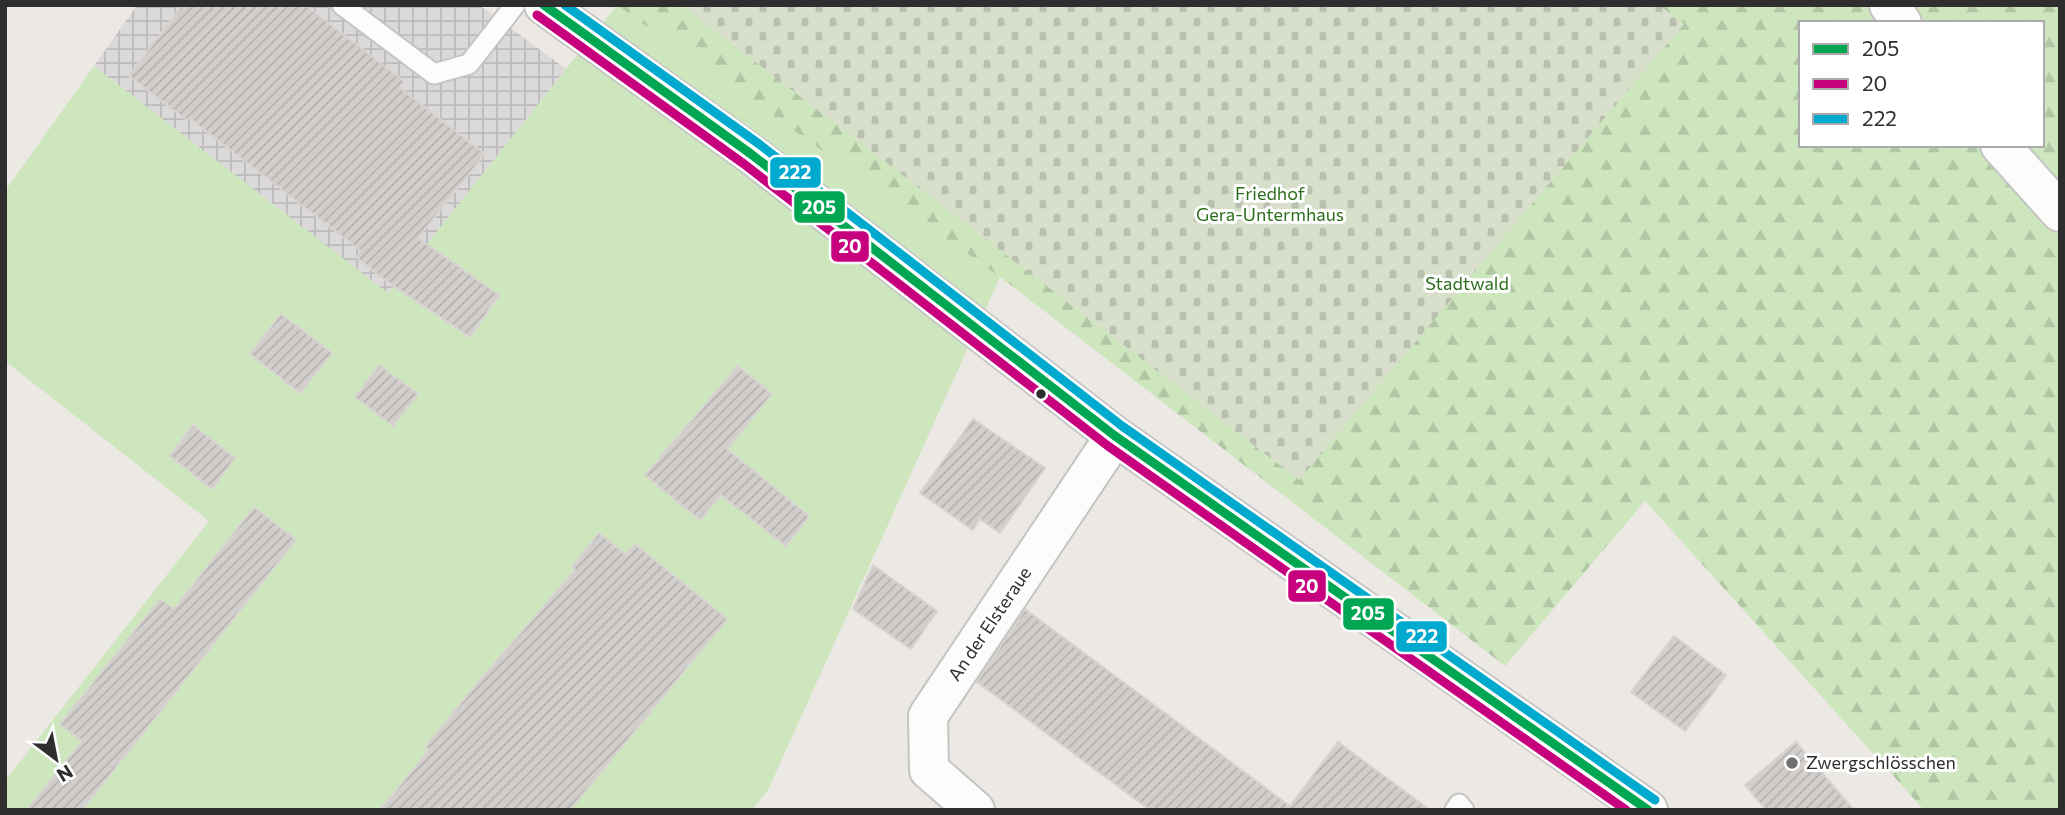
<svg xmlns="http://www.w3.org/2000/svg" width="2065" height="815" viewBox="0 0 2065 815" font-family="Commissioner,sans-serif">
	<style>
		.industrial { fill: url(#industrial-grid) }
		.forest { fill: url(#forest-firs); fill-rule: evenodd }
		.cemetery { fill: url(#cemetery-stones) }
		.garden { fill: #cee6be }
		.building { fill: url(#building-hatch); stroke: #d7d4d0; stroke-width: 2 }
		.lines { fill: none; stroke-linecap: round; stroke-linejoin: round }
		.lane-casing { stroke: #c5c4c5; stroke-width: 23 }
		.street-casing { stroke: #c5c4c5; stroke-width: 42 }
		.secondary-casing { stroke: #c5c4c5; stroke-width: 42 }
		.lane { stroke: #fcfcfb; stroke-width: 19 }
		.street { stroke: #fcfcfb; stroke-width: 38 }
		.secondary { stroke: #fcfcfb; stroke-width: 38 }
		.bus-1-casing { stroke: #fff; stroke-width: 14 }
		.bus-2-casing { stroke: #fff; stroke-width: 14 }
		.bus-3-casing { stroke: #fff; stroke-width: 14 }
		.bus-1 { stroke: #00a651; stroke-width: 9 }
		.bus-2 { stroke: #c7007e; stroke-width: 9 }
		.bus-3 { stroke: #00a9ce; stroke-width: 9 }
		.bus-dot { fill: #2e2e2e; stroke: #fff; stroke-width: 2.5 }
		.poi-dot { fill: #706f6e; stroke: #fff; stroke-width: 2.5 }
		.labels { text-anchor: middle; stroke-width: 6; stroke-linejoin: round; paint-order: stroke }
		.park-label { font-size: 18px; fill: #2c6e1b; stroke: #fff }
		.street-label { font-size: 18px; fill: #2e2e2e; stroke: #fff }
		.poi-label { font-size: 18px; fill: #2e2e2e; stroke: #fff; text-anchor: start }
		.line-badge { stroke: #fff; stroke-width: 2.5 }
		.badge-label { font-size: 19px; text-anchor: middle; font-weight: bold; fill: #fff }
	</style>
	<defs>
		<pattern id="industrial-grid" width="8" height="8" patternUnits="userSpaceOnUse" patternTransform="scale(1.75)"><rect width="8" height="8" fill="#dcd9db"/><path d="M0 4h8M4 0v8" fill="none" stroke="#bdbbbc"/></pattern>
		<pattern id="forest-firs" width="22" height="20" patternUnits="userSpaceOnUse" patternTransform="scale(1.75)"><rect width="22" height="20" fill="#cee6be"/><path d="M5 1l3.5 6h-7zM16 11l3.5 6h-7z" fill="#b1c6a4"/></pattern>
		<pattern id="cemetery-stones" width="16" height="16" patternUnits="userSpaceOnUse" patternTransform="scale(1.75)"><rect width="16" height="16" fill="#d8e0cc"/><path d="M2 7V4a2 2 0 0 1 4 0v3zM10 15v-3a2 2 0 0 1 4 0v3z" fill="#bac0b0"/></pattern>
		<pattern id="building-hatch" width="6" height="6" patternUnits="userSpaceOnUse" patternTransform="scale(1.75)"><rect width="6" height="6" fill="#d1cecb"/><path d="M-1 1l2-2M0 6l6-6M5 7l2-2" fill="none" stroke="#b4b1af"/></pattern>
	</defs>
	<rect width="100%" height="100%" fill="#ece8e4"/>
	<!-- industrial -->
	<path class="industrial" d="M137,5H479L566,69L388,294L94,66Z"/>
	<!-- forest -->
	<path class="forest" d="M616,5H2060V810H1924L1645,501L1505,666L1000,277ZM1801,23H2042V145H1801Z"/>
	<!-- cemetery -->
	<path class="cemetery" d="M681,5H1659L1684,24L1299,480Z"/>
	<!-- garden -->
	<path class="garden" d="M617,5L1000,277L768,790L752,810H5V781L209,521L5,361V191L94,66L388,293Z"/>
	<!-- building -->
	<path class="building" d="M182,5H305L404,81L400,88L485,154L418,238L499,295L470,337L385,280L356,257L361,251L189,118L187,120L129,76Z
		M281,314L332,353L300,393L250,354Z
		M379,365L418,394L393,426L355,397Z
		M738,366L772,394L727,449L809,516L786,546L721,495L700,520L645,475Z
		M973,419L1045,468L1000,533L980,519L973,530L920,493Z
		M193,425L235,458L212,489L170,456Z
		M254,507L296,540L82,810H27L82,741L60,724L160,599L174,609Z
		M599,533L626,555L635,544L727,619L570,810H380L429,750L425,747L480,680L575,570L572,567Z
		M873,565L937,611L911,649L853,609Z
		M1025,609L1290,806L1338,742L1430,810H1150L977,682Z
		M1674,636L1726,675L1685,731L1631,692Z
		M1796,742L1854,810H1766L1745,785Z"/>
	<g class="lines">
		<!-- lane casing -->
		<g class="lane-casing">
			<path id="lane" d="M342,5L434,74L469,64L515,5
				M1455,810L1459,804L1464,810"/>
		</g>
		<!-- street casing -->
		<g class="street-casing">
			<path id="street" d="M1889,5L1902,23
				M2000,145L2060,212
				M975,810L929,770L928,716L1115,436"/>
		</g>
		<!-- secondary casing -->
		<g class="secondary-casing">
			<path id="secondary" d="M544,5L751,154L1115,436L1648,810"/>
		</g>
		<!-- lane -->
		<use href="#lane" class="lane"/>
		<!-- street -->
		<use href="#street" class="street"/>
		<!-- secondary -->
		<use href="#secondary" class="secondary"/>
		<!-- bus-1 casing -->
		<g class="bus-1-casing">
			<path id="bus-1" d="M544,5L751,154L1115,436L1648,810"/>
		</g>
		<!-- bus-2 casing -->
		<g class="bus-2-casing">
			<path id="bus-2" d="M537,15L744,164L1108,446L1626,810"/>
		</g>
		<!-- bus-3 casing -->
		<g class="bus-3-casing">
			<path id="bus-3" d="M565,5L759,144L1122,426L1655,800"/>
		</g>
		<!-- bus-1 -->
		<use href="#bus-1" class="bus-1"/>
		<!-- bus-2 -->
		<use href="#bus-2" class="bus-2"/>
		<!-- bus-3 -->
		<use href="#bus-3" class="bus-3"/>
	</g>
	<!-- markers -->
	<circle class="bus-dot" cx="1041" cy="394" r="6"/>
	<circle class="poi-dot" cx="1792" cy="763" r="7"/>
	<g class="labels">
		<!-- park labels -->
		<g class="park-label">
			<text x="1270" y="200">Friedhof<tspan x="1270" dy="21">Gera-Untermhaus</tspan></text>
			<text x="1467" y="290">Stadtwald</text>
		</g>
		<!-- street labels -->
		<g class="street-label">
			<text transform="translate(990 624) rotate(-56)" y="6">An der Elsteraue</text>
		</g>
		<!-- poi labels -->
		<g class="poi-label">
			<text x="1806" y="769">Zwergschlösschen</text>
		</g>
	</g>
	<g class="line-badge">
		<rect x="769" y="156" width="53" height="33" rx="7" fill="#00a9ce"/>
		<rect x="793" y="190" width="53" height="34" rx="7" fill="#00a651"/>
		<rect x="830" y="230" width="40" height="33" rx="7" fill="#c7007e"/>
		<rect x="1287" y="569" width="40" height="34" rx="7" fill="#c7007e"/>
		<rect x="1342" y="597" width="53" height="34" rx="7" fill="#00a651"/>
		<rect x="1395" y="620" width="53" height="33" rx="7" fill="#00a9ce"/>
	</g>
	<g class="badge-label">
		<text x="795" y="179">222</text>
		<text x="819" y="214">205</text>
		<text x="850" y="253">20</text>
		<text x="1307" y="593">20</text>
		<text x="1368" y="620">205</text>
		<text x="1422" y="643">222</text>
	</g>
	<!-- border -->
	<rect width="2065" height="815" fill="none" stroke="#2e2e2e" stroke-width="14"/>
	<!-- legend -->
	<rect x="1799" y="21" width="245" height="126" fill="#ffffff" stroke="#ababab" stroke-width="2"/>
	<rect x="1813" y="44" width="35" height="10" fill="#00a651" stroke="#ababab" stroke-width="2"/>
	<text x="1862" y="56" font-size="21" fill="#2e2e2e">205</text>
	<rect x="1813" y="79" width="35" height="10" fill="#c7007e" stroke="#ababab" stroke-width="2"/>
	<text x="1862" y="91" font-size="21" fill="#2e2e2e">20</text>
	<rect x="1813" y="114" width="35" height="10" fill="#00a9ce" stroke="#ababab" stroke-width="2"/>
	<text x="1862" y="126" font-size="21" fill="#2e2e2e">222</text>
	<!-- north arrow -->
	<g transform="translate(56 759) rotate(148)" stroke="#ffffff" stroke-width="5" paint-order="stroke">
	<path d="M0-5L12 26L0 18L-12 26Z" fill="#2e2e2e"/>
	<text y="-10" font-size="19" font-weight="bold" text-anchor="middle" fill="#2e2e2e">N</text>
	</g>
</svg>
